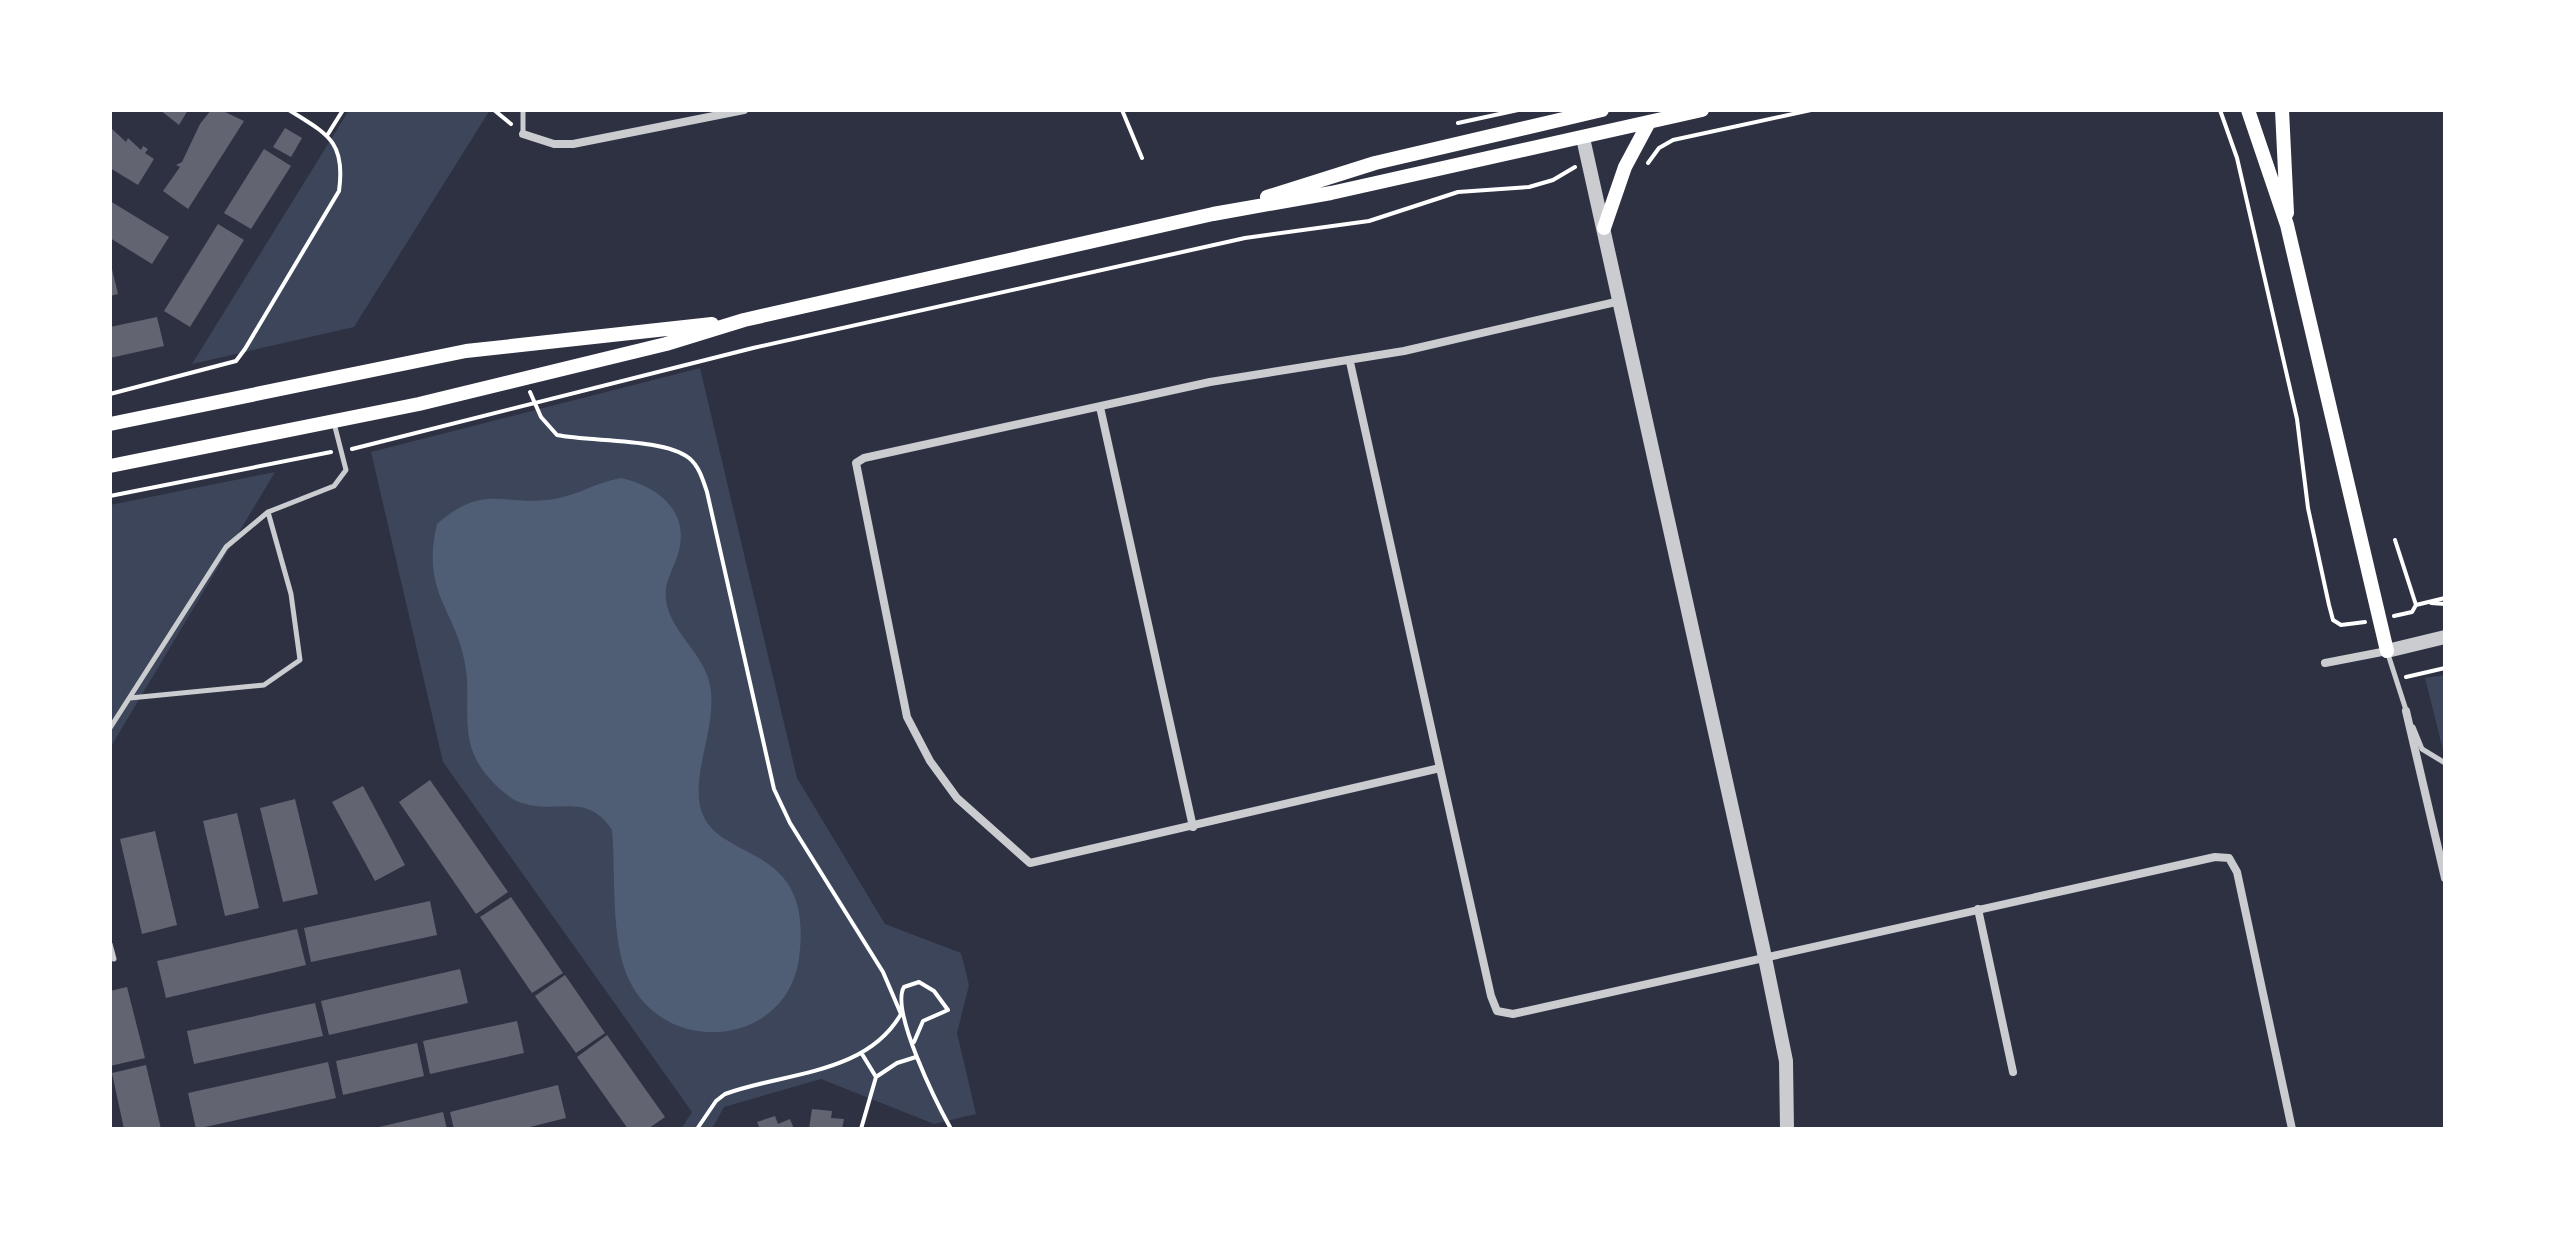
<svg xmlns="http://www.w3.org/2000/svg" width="2555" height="1239" viewBox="0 0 2555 1239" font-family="'Nunito Sans',sans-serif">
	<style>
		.green { fill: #3c4559 }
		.water { fill: #4f5d75 }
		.building { fill: #626471 }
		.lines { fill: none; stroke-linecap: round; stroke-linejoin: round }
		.path { stroke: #fff; stroke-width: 4 }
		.service { stroke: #caccd0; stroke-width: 5 }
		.minor { stroke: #caccd0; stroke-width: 8 }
		.tertiary { stroke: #caccd0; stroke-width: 14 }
		.secondary { stroke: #fff; stroke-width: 14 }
	</style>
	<rect width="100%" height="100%" fill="#2d3142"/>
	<!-- green -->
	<path class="green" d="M349,110H490L354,327L192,364Z
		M700,368L797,778L885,924L961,953L969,985L957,1033L976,1114L934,1124L821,1079L724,1107L712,1129H681L692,1112L443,762L371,452Z
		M275,472L110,748V505Z
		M2445,675V758L2425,678Z"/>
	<!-- water -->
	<path class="water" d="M621,478C657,486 691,511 678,554C673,570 664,582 666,600C670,632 704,653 710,685C717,724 696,761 699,799C705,868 816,832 799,958C787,1047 666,1058 629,980C610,939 616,876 612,830C586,790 556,816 519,802C504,796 483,774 476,759C462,732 470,700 466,670C458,610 420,595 437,524C485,482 502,507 555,499C578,495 597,482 621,478Z"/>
	<!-- building -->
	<path class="building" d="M160,110H188L179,125Z
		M211,110H221L244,121L188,209L163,191L180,167L176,165L182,162L200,124Z
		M110,127L126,142L128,138L141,150L143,146L148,149L145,153L154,159L138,185L110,168Z
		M285,128L302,138L291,157L273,147Z
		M264,149L291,166L251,229L224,213Z
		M110,201L169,237L152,264L110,238Z
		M218,224L244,240L190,327L164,311Z
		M111,265L118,294L110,296V266Z
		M157,317L164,346L110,358V327Z
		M430,780L508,892L476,914L399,802Z
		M363,786L405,865L375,881L332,802Z
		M295,799L318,894L283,902L260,808Z
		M237,813L259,908L225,916L203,821Z
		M155,831L177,925L142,934L120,839Z
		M511,897L563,973L532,993L480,917Z
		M430,901L437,935L311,962L304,928Z
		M297,929L306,965L166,998L157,961Z
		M460,969L468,1003L329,1035L321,1001Z
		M565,975L605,1033L576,1053L535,996Z
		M127,987L145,1058L110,1066V991Z
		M315,1003L323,1036L194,1064L187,1031Z
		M517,1021L524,1053L430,1074L423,1041Z
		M607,1035L665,1117L648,1129H628L577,1057Z
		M417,1043L424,1076L343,1095L336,1061Z
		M328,1062L336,1098L196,1129L188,1093Z
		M146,1065L161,1129H124L112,1073Z
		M558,1085L566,1118L522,1129H454L450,1112Z
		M812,1109L832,1111L831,1118L844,1119L842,1129H809Z
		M443,1112L447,1129H375V1128Z
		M775,1116L778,1124L790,1119L794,1129H760L757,1122Z"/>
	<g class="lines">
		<!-- path -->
		<path class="path" d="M494,110L511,124
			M1122,110L1142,158
			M2220,110L2237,158L2297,419L2308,508L2329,605L2333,620L2341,625L2365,622
			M1458,123L1518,110
			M328,134L343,110
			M1648,163L1659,148L1673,140L1811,110
			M530,392L541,417L557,435C591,442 664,438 689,458C699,466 703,480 707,492L774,789L790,823L883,972L901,1014C866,1075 785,1072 725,1094L716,1101L697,1129
			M110,394L236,361L245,349L339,191C346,141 327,134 289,110
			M352,449L753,348L1245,238L1369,221L1458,192L1529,187L1553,180L1575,167
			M110,496L331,452
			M2395,540L2416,605
			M2431,603L2445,604
			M2394,616L2412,612L2416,605L2445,598
			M2406,677L2445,668
			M914,1042L923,1021L948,1010L934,991L919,982L904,987C890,1010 937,1104 951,1129
			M876,1077L897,1063L916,1057
			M861,1129L876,1077L862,1054"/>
		<!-- service -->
		<path class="service" d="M523,134V110
			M2387,651L2406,710
			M130,698L264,685L300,660L291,594L268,512
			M2413,727L2422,749L2445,763
			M110,728L226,547L268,512L334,486L346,470L334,423
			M110,944L114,959"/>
		<!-- minor -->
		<path class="minor" d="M523,134L554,144H573L744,110
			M1350,362L1440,768L1030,863L957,798L930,761L907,717L856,463L864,458L1210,382L1404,351L1620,301
			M1100,407L1193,827
			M2325,663L2387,651
			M2406,711L2445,878
			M1440,768L1491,996L1497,1011L1513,1014L2215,857L2229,858L2237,872L2292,1129
			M1978,909L2013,1072"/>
		<!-- tertiary -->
		<path class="tertiary" d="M1583,138L1763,948L1786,1061L1787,1129
			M2387,651L2445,637"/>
		<!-- secondary -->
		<path class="secondary" d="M2248,110L2287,225L2387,651
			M2282,110L2287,213
			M1267,197L1375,163L1602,110
			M1604,228L1625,167L1648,124
			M110,424L466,351L712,324
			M110,466L419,404L666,344L744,320L1213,214L1331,193L1702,110"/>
	</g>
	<!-- border -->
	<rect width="2555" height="1239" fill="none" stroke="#ffffff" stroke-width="224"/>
</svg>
